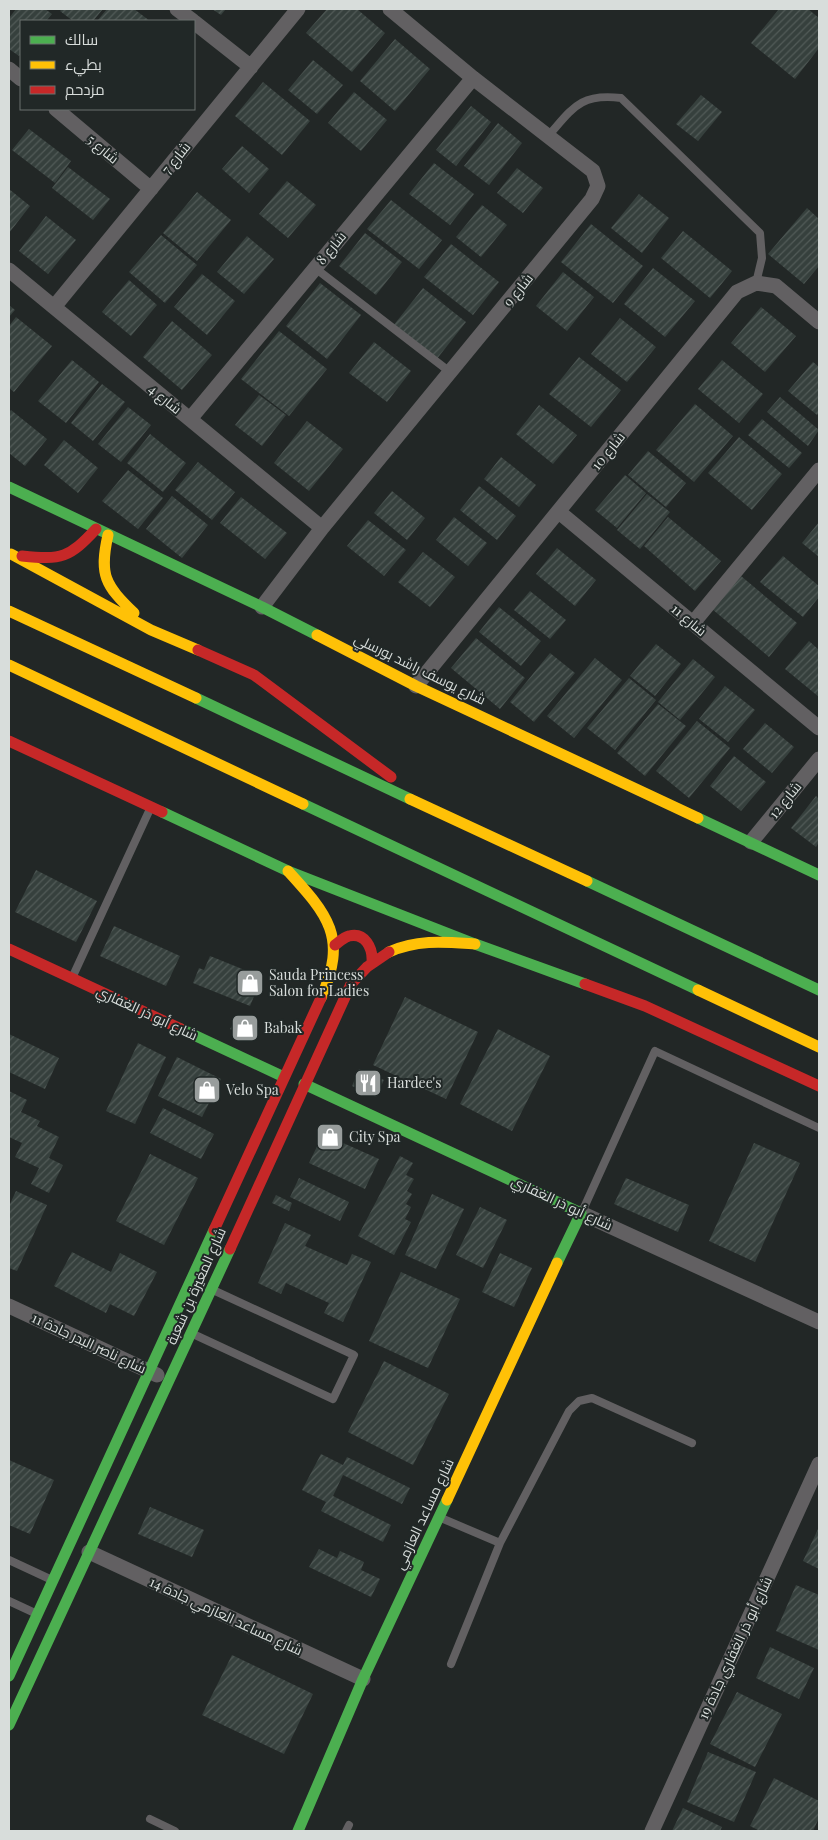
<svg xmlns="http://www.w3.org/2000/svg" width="828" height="1840" viewBox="0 0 828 1840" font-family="'Playfair Display',Cairo,serif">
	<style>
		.building { fill: url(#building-hatch) }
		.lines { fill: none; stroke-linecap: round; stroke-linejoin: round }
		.lane { stroke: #626062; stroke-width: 8 }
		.street { stroke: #626062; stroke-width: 15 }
		.fast { stroke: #4caf50; stroke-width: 11 }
		.slow { stroke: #ffc107; stroke-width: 11 }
		.jam { stroke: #c62828; stroke-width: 11 }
		.labels { text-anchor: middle; stroke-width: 4; stroke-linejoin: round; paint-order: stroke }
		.street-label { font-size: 14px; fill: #d8dddb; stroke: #212827 }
		.poi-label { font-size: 14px; fill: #d8dddb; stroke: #212827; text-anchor: start }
	</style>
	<defs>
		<pattern id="building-hatch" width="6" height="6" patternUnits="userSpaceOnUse" patternTransform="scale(1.25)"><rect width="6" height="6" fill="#36403d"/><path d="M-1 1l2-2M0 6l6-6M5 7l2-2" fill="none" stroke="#525b58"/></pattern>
	</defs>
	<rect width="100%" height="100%" fill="#222726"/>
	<!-- building -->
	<path class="building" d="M16,9H45L52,14L46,21H21V53L19,56L9,49V18Z
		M62,9H103L93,21H73L60,11Z
		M107,9H134L150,21H97Z
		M212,9H226L221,15Z
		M327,9H357L385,33L352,72L306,33Z
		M779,9H808L819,18V48L795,79L751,43Z
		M395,39L430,69L395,111L360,81Z
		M313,60L343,85L317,114L288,90Z
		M263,82L310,121L282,155L235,116Z
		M354,92L387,120L361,151L328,123Z
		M701,95L722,112L698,141L676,124Z
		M471,106L491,122L456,166L436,150Z
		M498,123L522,143L489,185L464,166Z
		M29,129L71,161L55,183L12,150Z
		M242,146L269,169L249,193L222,169Z
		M434,163L474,194L450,225L409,194Z
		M68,167L110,199L93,220L52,188Z
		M517,168L543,188L523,213L497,193Z
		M287,181L316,205L288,238L259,214Z
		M9,189L30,206L9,233Z
		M197,192L231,220L197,261L163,233Z
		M639,194L669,218L642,253L611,228Z
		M391,200L442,240L419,269L367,229Z
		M482,205L507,225L481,257L456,237Z
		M807,208L819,219V266L804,284L768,254Z
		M46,216L76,240L48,274L19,251Z
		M591,224L643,266L613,303L561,262Z
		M683,231L732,271L710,298L661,258Z
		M365,233L402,262L376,295L339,266Z
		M161,235L197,265L165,303L129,272Z
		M247,236L274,259L244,294L217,272Z
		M451,244L499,282L473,315L424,277Z
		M653,268L695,301L665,337L624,304Z
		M563,272L594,297L567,331L536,306Z
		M202,274L235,301L207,335L174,307Z
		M129,280L157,305L131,336L102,312Z
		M320,283L361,315L327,359L286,326Z
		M423,288L466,322L436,360L393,326Z
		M9,305L15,310L9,317Z
		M761,307L796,336L765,372L731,343Z
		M16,317L52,346L14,392L9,388V326Z
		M620,318L656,347L627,382L591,354Z
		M172,321L212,355L182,390L143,357Z
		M279,331L327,369L289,416L241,379Z
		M374,342L411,371L387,402L349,373Z
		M579,357L621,390L591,427L549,394Z
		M72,360L99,382L66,423L38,401Z
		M722,360L763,394L739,423L698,389Z
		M813,362L819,367V413L817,415L788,391Z
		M102,384L125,402L93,441L71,423Z
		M259,395L286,415L262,446L235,425Z
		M780,397L819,430L808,446L767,412Z
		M695,404L733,436L694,482L656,450Z
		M539,405L577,435L553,464L516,434Z
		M128,407L151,425L121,462L98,444Z
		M11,410L47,439L25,466L9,453V413Z
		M762,419L802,453L789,468L748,435Z
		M307,421L343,449L309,491L274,463Z
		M150,434L186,463L163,492L127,463Z
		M739,437L782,474L752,510L708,473Z
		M64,440L98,468L78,493L44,465Z
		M648,451L686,483L666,507L628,475Z
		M501,457L536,485L519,507L484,479Z
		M198,462L235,492L212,520L175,490Z
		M128,470L163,498L138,529L102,501Z
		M625,475L646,493L617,528L595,510Z
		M479,486L516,516L497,540L460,510Z
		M392,491L425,518L407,540L374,513Z
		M647,494L670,512L640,549L617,530Z
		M172,496L208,525L182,558L146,529Z
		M241,497L287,533L265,559L220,523Z
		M454,517L487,543L468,566L436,540Z
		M668,517L721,561L695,591L644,546Z
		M368,520L406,550L384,576L347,546Z
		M819,522V557L802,543Z
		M557,548L596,580L575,606L536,574Z
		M423,552L455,577L430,607L398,582Z
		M783,556L819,586V597L803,617L760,582Z
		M741,576L797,623L769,657L712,609Z
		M530,591L566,620L550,639L514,610Z
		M499,607L541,641L521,666L479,632Z
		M476,638L525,678L500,709L451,668Z
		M809,641L819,650V697L785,669Z
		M656,644L681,664L655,696L630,676Z
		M550,653L575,673L534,722L510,702Z
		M595,658L622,680L574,738L547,716Z
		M693,659L715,677L680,720L658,702Z
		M629,678L656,700L615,750L587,728Z
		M725,686L755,710L728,742L699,719Z
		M658,704L686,726L645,776L617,753Z
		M697,721L730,748L689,798L656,771Z
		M765,723L794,747L772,773L743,749Z
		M734,756L766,782L741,811L710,786Z
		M816,796L819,799V842L816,847L791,828Z
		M36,870L97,901L76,942L15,912Z
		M114,926L180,956L166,986L100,956Z
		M210,956L262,977L250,1006L193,983L199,968L204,970Z
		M405,997L478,1032L446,1099L373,1065Z
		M236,1017L259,1028L253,1040L230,1029Z
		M498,1029L550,1056L512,1131L460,1104Z
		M9,1034L59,1058L45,1089L9,1072Z
		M138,1043L166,1057L135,1124L106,1111Z
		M177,1057L221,1079L202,1117L158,1096Z
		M359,1069L384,1080L376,1097L352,1086Z
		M9,1091L27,1100L21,1112L40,1121L37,1126L59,1137L49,1158L63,1165L49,1193L31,1184L39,1168L15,1157L22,1143L9,1137Z
		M163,1108L214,1134L201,1159L150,1133Z
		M323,1134L379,1159L365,1189L309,1163Z
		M754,1143L800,1163L755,1262L709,1241Z
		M150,1154L198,1178L164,1245L116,1221Z
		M400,1156L413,1163L406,1175L414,1179L407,1191L412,1194L406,1204L411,1207L405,1219L411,1222L394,1255L358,1236Z
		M299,1178L349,1202L340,1221L290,1197Z
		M626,1178L689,1205L678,1232L614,1204Z
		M16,1191L47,1205L17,1271L9,1268V1206Z
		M432,1194L464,1209L436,1269L405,1255Z
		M276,1195L292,1203L289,1211L272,1203Z
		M480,1207L507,1220L483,1268L456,1255Z
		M285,1223L311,1235L305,1246L347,1265L352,1254L371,1262L343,1322L324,1313L329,1303L286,1283L281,1294L258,1283Z
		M72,1252L111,1272L120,1253L157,1272L134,1316L110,1304L106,1313L54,1286Z
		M500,1253L532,1268L514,1307L482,1292Z
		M401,1272L460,1299L428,1368L369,1341Z
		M384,1361L449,1394L413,1465L348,1432Z
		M321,1454L343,1465L347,1457L410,1488L402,1504L343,1475L333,1496L391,1525L383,1542L321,1511L326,1502L302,1490Z
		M9,1460L54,1480L30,1534L9,1525Z
		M150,1507L204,1530L192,1557L138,1534Z
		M819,1527V1569L803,1561Z
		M319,1549L337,1558L340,1551L364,1562L361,1570L380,1579L371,1597L309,1567Z
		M796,1585L819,1595V1650L776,1631Z
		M770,1647L814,1668L799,1699L756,1678Z
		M232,1655L313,1694L284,1754L202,1715Z
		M737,1692L782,1714L755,1767L710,1744Z
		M708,1752L756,1772L734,1822L687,1802Z
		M774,1778L819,1801V1818L813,1831H760L750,1826Z
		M683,1808L722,1827L720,1831H672Z"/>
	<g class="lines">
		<!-- lane -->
		<path class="lane" d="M548,136C573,108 580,93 621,98L760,233L762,258L756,283
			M315,268L450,372
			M72,978L150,809
			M582,1212L655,1051L819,1128
			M193,1334L333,1399L354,1355L213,1290
			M441,1518L500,1543
			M9,1560L52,1580
			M9,1601L37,1614
			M451,1664L500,1543L569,1411L579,1401L592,1398L692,1443
			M150,1819L175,1831
			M346,1831L349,1825"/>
		<!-- street -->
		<path class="street" d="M177,9L193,21
			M194,22L251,67
			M9,69L21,79
			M56,109L151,189
			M9,270L322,528
			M54,307L298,9
			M190,419L473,78
			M559,512L819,728
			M262,607L322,528L592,199L598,186L593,171L473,78L390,9
			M693,623L819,470
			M416,686L737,292L756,283L776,286L819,322
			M751,842L819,759
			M581,1213L819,1322
			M9,1306L157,1375
			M89,1552L363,1679
			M652,1831L819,1464"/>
		<!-- fast -->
		<path class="fast" d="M9,487L262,607L317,635
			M196,698L410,799
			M303,804L698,990
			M162,812L288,871L475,944L585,984
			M698,818L819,875
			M587,881L819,990
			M181,1029L284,1077
			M304,1084L581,1213L557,1263
			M9,1676L214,1230
			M9,1725L230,1249
			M298,1831L363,1679L447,1500"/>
		<!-- slow -->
		<path class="slow" d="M108,535C99,575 105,585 134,613
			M11,554L151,630L198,650
			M9,611L196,698
			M317,635L416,686L698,818
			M9,665L303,804
			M410,799L587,881
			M288,871C328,915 348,937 321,998
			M389,952C418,939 445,942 475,944
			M698,990L819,1047
			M447,1500L557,1263"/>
		<!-- jam -->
		<path class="jam" d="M22,556C62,560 69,558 96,529
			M198,650L254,675L391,777
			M9,741L162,812
			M335,945C339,942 344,937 349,936C365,932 373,948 372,962
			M9,949L181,1029
			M585,984L645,1006L819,1086
			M214,1230L321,998
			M230,1249L351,984L367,967L389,952"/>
	</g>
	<!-- icons -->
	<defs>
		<g id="shop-square" transform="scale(1.4375)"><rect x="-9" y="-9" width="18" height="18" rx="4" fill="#989d9c" stroke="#212827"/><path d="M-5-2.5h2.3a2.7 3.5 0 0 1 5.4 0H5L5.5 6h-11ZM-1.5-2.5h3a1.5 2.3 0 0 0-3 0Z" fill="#fff"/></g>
		<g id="restaurant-square" transform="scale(1.4375)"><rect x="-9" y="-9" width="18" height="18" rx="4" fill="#989d9c" stroke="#212827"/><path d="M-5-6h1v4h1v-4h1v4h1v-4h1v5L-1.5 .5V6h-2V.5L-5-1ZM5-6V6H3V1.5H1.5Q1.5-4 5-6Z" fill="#fff"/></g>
	</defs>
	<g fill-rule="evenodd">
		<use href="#shop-square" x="250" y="983"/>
		<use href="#shop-square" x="245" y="1028"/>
		<use href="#restaurant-square" x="368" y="1083"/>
		<use href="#shop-square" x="207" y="1090"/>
		<use href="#shop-square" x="330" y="1137"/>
	</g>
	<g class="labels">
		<!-- street labels -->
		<g class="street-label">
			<text transform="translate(103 149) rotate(40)" y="5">شارع 5</text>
			<text transform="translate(176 158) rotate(-51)" y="5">شارع 7</text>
			<text transform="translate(331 248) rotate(-50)" y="5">شارع 8</text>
			<text transform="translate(518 290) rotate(-51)" y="5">شارع 9</text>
			<text transform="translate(165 399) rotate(39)" y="5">شارع 4</text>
			<text transform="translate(608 451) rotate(-51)" y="5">شارع 10</text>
			<text transform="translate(689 620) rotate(40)" y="5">شارع 11</text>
			<text transform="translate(420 669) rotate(26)" y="5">شارع يوسف راشد بورسلي</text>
			<text transform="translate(785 800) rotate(-51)" y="5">شارع 12</text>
			<text transform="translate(147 1013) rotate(25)" y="5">شارع أبو ذر الغفاري</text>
			<text transform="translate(562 1203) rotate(25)" y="5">شارع أبو ذر الغفاري</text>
			<text transform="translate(196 1286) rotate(-66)" y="5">شارع المغيرة بن شعبة</text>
			<text transform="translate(89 1343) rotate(25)" y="5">شارع ناصر البدر جادة 11</text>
			<text transform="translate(424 1514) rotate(-65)" y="5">شارع مساعد العازمي</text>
			<text transform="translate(226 1616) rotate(25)" y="5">شارع مساعد العازمي جادة 14</text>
			<text transform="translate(735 1648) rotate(-65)" y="5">شارع أبو ذر الغفاري جادة 19</text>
		</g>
		<!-- poi labels -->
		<g class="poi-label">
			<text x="269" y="980">Sauda Princess<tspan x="269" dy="16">Salon for Ladies</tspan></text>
			<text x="264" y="1033">Babak</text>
			<text x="387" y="1088">Hardee's</text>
			<text x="226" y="1095">Velo Spa</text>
			<text x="349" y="1142">City Spa</text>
		</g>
	</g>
	<!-- border -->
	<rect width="828" height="1840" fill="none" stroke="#d8dddb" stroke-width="20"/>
	<!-- legend -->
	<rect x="20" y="20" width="175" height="90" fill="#212827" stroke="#6a706f"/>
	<rect x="30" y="36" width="25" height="8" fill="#4caf50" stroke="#6a706f"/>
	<text x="65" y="45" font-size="15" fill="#d8dddb">سالك</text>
	<rect x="30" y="61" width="25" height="8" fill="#ffc107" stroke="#6a706f"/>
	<text x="65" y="70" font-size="15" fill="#d8dddb">بطيء</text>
	<rect x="30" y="86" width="25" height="8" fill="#c62828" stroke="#6a706f"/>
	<text x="65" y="95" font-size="15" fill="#d8dddb">مزدحم</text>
</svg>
